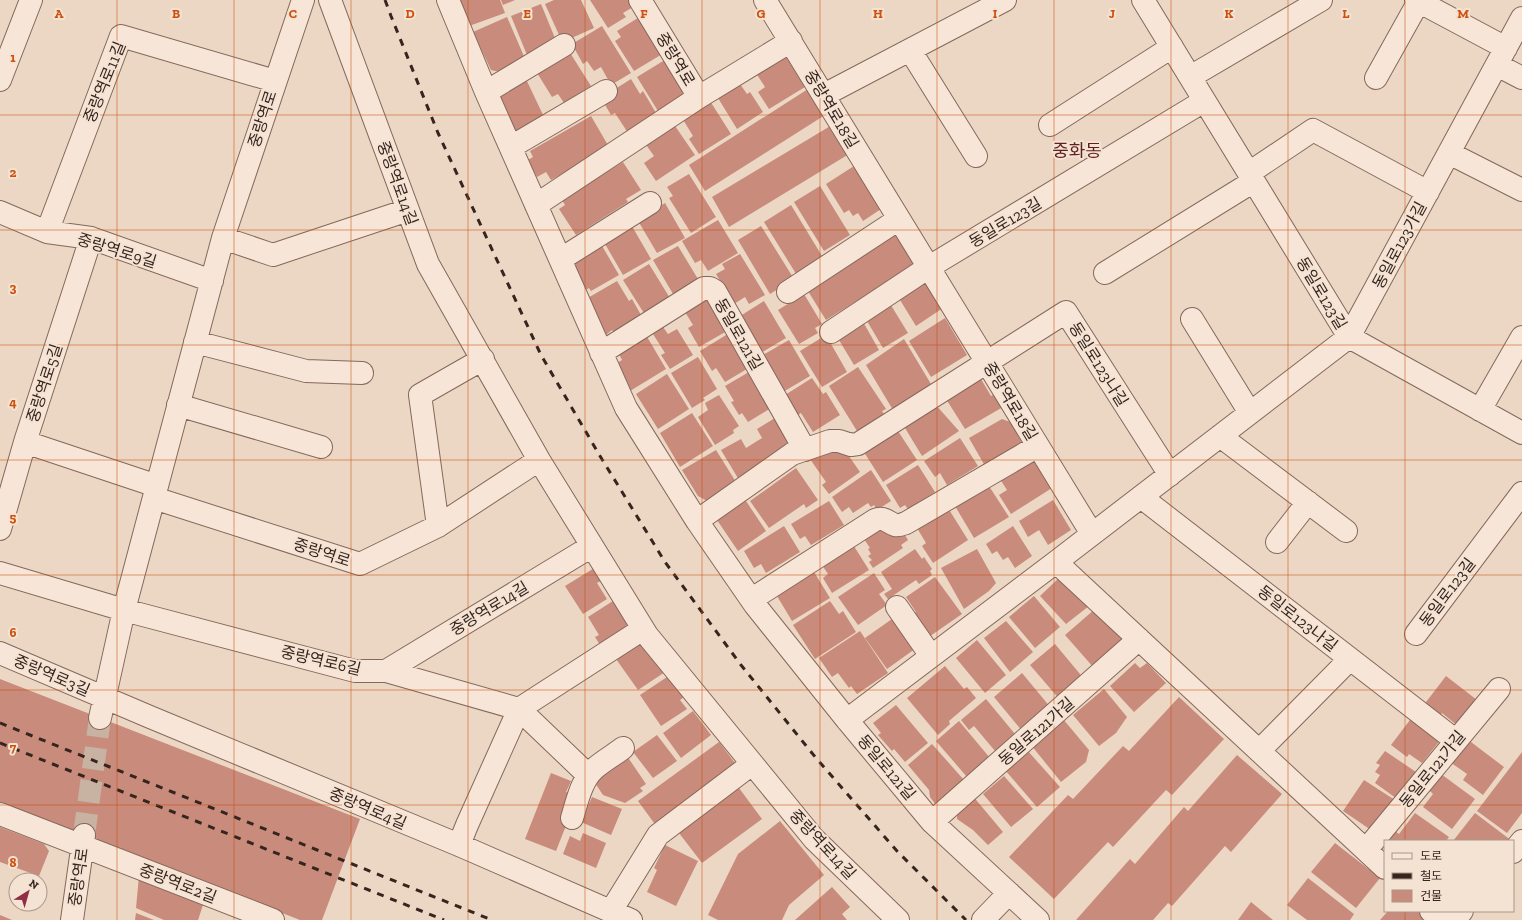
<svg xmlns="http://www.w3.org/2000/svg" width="1522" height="920" viewBox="0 0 1522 920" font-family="'Zilla Slab','Noto Sans KR',serif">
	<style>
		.building { fill: #c88b7c }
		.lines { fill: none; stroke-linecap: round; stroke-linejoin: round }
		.minor-tunnel { stroke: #c8b3a3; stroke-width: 22; stroke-dasharray: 22 11; stroke-linecap: butt }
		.minor-casing { stroke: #85685b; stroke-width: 24 }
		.minor { stroke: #f7e6d7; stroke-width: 22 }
		.rail { stroke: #36251f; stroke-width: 3; stroke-dasharray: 7 7; stroke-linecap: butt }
		.grid { fill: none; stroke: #cd510f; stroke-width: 1; stroke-opacity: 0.55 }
		.labels { text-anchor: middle; stroke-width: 4; stroke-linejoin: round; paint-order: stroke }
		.street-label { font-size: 16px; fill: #36251f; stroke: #f4e3d3 }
		.quarter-label { font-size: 18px; fill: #602021; stroke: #f4e3d3 }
		.grid-label { font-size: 13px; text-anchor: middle; font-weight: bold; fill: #cd510f; stroke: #f4e3d3; stroke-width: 4; stroke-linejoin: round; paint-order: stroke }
	</style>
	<rect width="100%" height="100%" fill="#ecd7c4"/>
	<!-- building -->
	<path class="building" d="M460,0H500L505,13L469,26Z
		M501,0H515L503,5Z
		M554,0H581L594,28L567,40L560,37L545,4Z
		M590,0H635L638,4L623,13L626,17L608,28Z
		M541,4L557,43L527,55L511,16Z
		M641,16L664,53L634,71L615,41L621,37L617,31Z
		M507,17L526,61L500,72L491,70L473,32Z
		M602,26L631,73L611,85L601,67L594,71L587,61L583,64L572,44Z
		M567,48L591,86L564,103L558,94L552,97L534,68Z
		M785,55L805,87L769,109L758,92L765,87L756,73Z
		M668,58L690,98L661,116L637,77Z
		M525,77L545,119L513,134L497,100L504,86Z
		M631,79L640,94L643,91L659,118L630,136L615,113L611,115L601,98Z
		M740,84L747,94L750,92L763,112L737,129L718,98Z
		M808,89L825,115L705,191L689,165Z
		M710,101L731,134L699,154L689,139L693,136L682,118Z
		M591,116L609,147L551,180L546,172L537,177L528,160L533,157L530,151Z
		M673,123L695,155L656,181L644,163L654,156L644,142Z
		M832,125L849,154L729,227L712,197Z
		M623,162L641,190L626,199L628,202L576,235L559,209L565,205L562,200Z
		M854,166L881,209L863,221L858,213L853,216L849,210L844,213L826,184Z
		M689,174L716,217L691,233L669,198L673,196L667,187Z
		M820,186L850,235L824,251L794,202Z
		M665,203L685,238L657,253L637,219Z
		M791,205L822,256L809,265L811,269L798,277L764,222Z
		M718,220L738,253L708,271L701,260L695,263L682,241Z
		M629,221L651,259L623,275L601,237Z
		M761,226L794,279L770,294L738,240Z
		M894,232L914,265L826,320L806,288Z
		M598,239L619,275L591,291L589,288L584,291L565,258Z
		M678,246L701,284L676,299L653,260Z
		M740,254L765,295L749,304L745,297L734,304L716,274L725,269L722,264Z
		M649,264L673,303L647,318L623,280Z
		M924,277L943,308L916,326L897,295Z
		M617,281L629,301L632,299L641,315L614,333L612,330L606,335L586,299Z
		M804,294L822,324L815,328L818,333L799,344L778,310Z
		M707,299L727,331L699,347L688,328L693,325L685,312Z
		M764,301L786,338L759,354L737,318Z
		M889,302L908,333L883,348L864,316Z
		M945,318L967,355L931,377L909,341Z
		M862,320L879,350L854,365L836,335Z
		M663,327L668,334L677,329L693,355L670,369L661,355L665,353L653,334Z
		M731,332L752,366L725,382L716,368L712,371L700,351Z
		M646,335L666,369L630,391L614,365L622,360L618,352Z
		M826,335L847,372L822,387L800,351Z
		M904,339L931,384L893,410L866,365Z
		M789,340L810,376L783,392L761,356Z
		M698,357L717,389L703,398L705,400L692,408L671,373Z
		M858,367L886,409L882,411L884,414L857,431L829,386Z
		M754,369L776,405L748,422L742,413L739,415L731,402L734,401L725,386Z
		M667,374L689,409L658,429L636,394Z
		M812,378L823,394L826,392L840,415L813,432L801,413L798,415L785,395Z
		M981,379L991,396L995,394L1003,407L965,429L946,399Z
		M719,395L739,426L733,430L734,433L715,445L698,417L708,410L705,403Z
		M935,404L959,431L922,456L902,423Z
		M692,413L713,446L680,467L660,433Z
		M778,416L796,446L739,480L721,450L741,439L746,448L762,438L757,429Z
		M1002,419L1013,423L1022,437L1021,446L985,466L969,438Z
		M896,428L917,460L883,482L862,449Z
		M960,438L978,466L947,485L940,473L935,477L924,461Z
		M842,446L860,472L829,494L822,485L826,482L810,459Z
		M716,450L736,482L707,501L698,496L682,470Z
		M1033,459L1052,488L1011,514L999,495L1007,490L1000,479Z
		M918,465L935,492L908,509L905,505L900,508L886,485Z
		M796,468L818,500L806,508L804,504L769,528L750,501Z
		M871,470L891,501L877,510L874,505L871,507L868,503L853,513L849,507L842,512L832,497Z
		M987,483L1009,517L974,538L955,506Z
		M1053,500L1071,530L1048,545L1039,530L1028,537L1019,521Z
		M746,501L766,531L738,551L717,520Z
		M829,501L844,525L811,545L805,536L800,539L791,524Z
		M948,508L968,540L933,563L922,546L926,543L917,528Z
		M886,525L894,537L903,532L908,540L901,545L903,548L873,568L869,562L872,560L868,556L871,554L868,549L870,548L864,539Z
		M784,526L800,552L766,573L761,564L754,568L744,551Z
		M1013,526L1032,556L1015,568L1008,557L1003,560L997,551L992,554L986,544Z
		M852,543L869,570L832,593L823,578L828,574L820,562Z
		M915,549L922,559L924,557L932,569L930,571L932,575L919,584L916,580L888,599L884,594L892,589L881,572Z
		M977,549L996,583L989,591L964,609L941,568Z
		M596,567L604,579L597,583L607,599L583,614L565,586Z
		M811,567L830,598L792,621L774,591Z
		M874,573L885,590L879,594L887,605L858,625L838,597Z
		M1062,575L1089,606L1066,624L1040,596Z
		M935,577L962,614L923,641L906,619L916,612L906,597Z
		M1034,596L1060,627L1035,648L1009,617Z
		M616,599L636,624L602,648L595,637L599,635L588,617Z
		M830,601L839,614L843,611L856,632L815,659L793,625Z
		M1095,609L1128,638L1094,668L1065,635Z
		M892,619L919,646L887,669L865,638Z
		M1006,621L1033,652L1010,672L984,638Z
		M860,631L888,673L857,694L851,686L849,688L838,673L832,677L819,658Z
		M643,640L665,672L638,690L616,659Z
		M977,640L1006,675L985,693L956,658Z
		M1055,644L1085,680L1061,701L1030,665Z
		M1135,663L1140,668L1147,663L1166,683L1134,712L1110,686Z
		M945,666L964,689L967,687L976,698L949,721L950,724L938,735L907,698Z
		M1022,673L1051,708L1023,732L994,697Z
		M670,675L684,697L680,700L687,709L661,726L640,695Z
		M1446,676L1477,700L1458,726L1442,713L1439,718L1423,706Z
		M0,679L360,819L322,920H300L0,802Z
		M1104,689L1127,717L1116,733L1099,746L1073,715Z
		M1179,697L1224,739L1172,795L1166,790L1113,847L1108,842L1054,899L1009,857L1068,795L1073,799L1123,746L1129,751Z
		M986,699L1015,734L995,751L974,726L969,730L961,720Z
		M896,705L928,743L905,762L894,749L892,751L878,735L881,733L873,723Z
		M693,711L711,735L681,758L663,733Z
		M1413,716L1442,738L1422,763L1409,754L1407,757L1391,745Z
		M1063,719L1089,750L1086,762L1061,782L1031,745Z
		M959,721L990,758L967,777L936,741Z
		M657,735L677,761L653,778L633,752Z
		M1467,739L1504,767L1483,795L1463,780L1467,774L1450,762Z
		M719,742L738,767L657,827L638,801Z
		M932,744L964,780L936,805L930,797L929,790L908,765Z
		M1027,750L1060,787L1037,807L1005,770Z
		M1385,751L1419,774L1400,801L1375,783L1380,775L1375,772L1380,765L1376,763Z
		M1522,752V813L1507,833L1477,811Z
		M1237,755L1282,794L1231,852L1225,846L1172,906L1168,903L1153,920H1076L1130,859L1135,864L1184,807L1188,811Z
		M627,756L646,784L640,788L643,791L625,803L603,795L593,780Z
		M551,773L571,781L566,792L574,796L569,818L556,851L525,839Z
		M1441,774L1475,799L1452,829L1423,807L1433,794L1429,790Z
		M1004,776L1033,809L1011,827L983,794Z
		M1364,780L1398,802L1371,830L1343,811Z
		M739,788L762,819L702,863L679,833Z
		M972,795L1003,832L988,845L973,830L957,819V808Z
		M592,797L622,809L611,835L581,822Z
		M1415,813L1449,837L1446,841H1389L1395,831L1399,834Z
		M1475,813L1512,841H1453Z
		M780,821L824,875L789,905L782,920H718L708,915L738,854Z
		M0,827L44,844L49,851L39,876L0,862Z
		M583,833L606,843L596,868L563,854L570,836L580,841Z
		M1335,843L1380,878L1356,908L1311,872Z
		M665,845L698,861L676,906L647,892L657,870L654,868Z
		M139,876L205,899L198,920H164L136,908Z
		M1308,878L1354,914L1350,920H1307L1287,905Z
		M832,887L850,907L842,914L847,920H795Z
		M1251,902L1273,920H1238Z
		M1388,911H1422L1433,920H1380Z
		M136,913L154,920H135Z
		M0,915L12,920H0Z"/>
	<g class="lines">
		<!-- minor-tunnel -->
		<path class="minor-tunnel" d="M84,835L100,718"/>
		<!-- minor casing -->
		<g class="minor-casing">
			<path id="minor" d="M330,0L428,264L539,460L647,635L814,839L898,920
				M448,0L486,92L626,408L697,521L755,605L847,720L932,822L1038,920
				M640,0L699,97
				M765,0L1092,534
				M1143,0L1349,337L1522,433
				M1416,0L1506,48
				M910,50L976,156
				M1497,65L1522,78
				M1190,77L1321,0
				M1376,78L1419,1
				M0,80L31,0
				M486,92L564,45
				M824,95L1005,0
				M1050,125L1172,47
				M511,147L606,91
				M1449,153L1522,190
				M1249,173L1313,130L1428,192
				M536,205L699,97L791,41
				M0,212L47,232L91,238L212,281
				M47,232L121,36L275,81
				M223,238L273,255L408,210
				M561,259L650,203
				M1105,273L1254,181
				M788,292L899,219
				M1192,319L1250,413
				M831,332L929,267L1204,101
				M195,342L306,371L362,373
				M601,353L704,288H710L715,291L805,450
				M178,405L321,447
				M1480,410L1522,337
				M1220,436L1346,531
				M25,442L157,486
				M1141,497L1455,740
				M154,498L360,564L438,526L539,460
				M697,521L792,454L830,441H839L851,445L858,444L1066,312L1170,475
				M438,526L420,395L483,359
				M0,529L25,442L91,238
				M1277,542L1308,502
				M1056,562L1385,868
				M0,573L124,610L355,671H386L519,709L588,775
				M752,599L875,520C884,516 887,522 895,525C899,526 903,524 906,523L1038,446
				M897,607L931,656
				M1416,634L1522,493
				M0,653L150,717L459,845L631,920
				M386,671L592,546
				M100,718L124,610L223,238L303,0
				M847,720L1056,562L1349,337L1522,18
				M1259,751L1350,659
				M0,814L273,920
				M572,818C577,802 581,781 594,769C603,761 614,755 623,748
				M932,822L1139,639
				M459,845L467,825L519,709L643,629
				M1366,850L1499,689
				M1513,852L1522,841
				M611,911L658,835L752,764
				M1431,911L1441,920
				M72,920L84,835
				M983,920L1009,893
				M1454,920L1462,911"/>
		</g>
		<!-- minor -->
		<use href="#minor" class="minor"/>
		<!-- rail -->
		<path class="rail" d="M385,0L391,16L438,133L541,355L600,456L665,562L741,665L816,758L897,851L966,920
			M0,723L492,920
			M0,743L444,920"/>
	</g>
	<!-- grid -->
	<path class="grid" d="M117,0V920M234,0V920M351,0V920M468,0V920M585,0V920M702,0V920M820,0V920M937,0V920M1054,0V920M1171,0V920M1288,0V920M1405,0V841M0,115H1522M0,230H1522M0,345H1522M0,460H1522M0,575H1522M0,690H1522M0,805H1522M1405,911V920"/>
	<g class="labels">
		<!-- street labels -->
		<g class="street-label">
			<text transform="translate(676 59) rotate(59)" y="6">중랑역로</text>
			<text transform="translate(104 82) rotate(-68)" y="6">중랑역로11길</text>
			<text transform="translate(832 109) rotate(59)" y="6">중랑역로18길</text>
			<text transform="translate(262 119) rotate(-72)" y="6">중랑역로</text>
			<text transform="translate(398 183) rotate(70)" y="6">중랑역로14길</text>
			<text transform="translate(1005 222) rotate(-31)" y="6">동일로123길</text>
			<text transform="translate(1399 245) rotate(-62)" y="6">동일로123가길</text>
			<text transform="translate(117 250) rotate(17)" y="6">중랑역로9길</text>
			<text transform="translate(1322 293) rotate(59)" y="6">동일로123길</text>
			<text transform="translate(739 334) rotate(60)" y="6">동일로121길</text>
			<text transform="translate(1099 364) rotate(58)" y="6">동일로123나길</text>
			<text transform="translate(44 383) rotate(-72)" y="6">중랑역로5길</text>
			<text transform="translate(1011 401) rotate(59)" y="6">중랑역로18길</text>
			<text transform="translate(322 552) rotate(18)" y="6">중랑역로</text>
			<text transform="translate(1447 592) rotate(-53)" y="6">동일로123길</text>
			<text transform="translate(489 608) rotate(-31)" y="6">중랑역로14길</text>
			<text transform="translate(1298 618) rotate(38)" y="6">동일로123나길</text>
			<text transform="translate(321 660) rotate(13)" y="6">중랑역로6길</text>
			<text transform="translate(52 675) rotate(23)" y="6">중랑역로3길</text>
			<text transform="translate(1036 731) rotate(-41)" y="6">동일로121가길</text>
			<text transform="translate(887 767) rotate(50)" y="6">동일로121길</text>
			<text transform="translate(1432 769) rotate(-51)" y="6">동일로121가길</text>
			<text transform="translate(368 808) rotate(23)" y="6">중랑역로4길</text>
			<text transform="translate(823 844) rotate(47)" y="6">중랑역로14길</text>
			<text transform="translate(78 877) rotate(-82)" y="6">중랑역로</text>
			<text transform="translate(178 883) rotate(21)" y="6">중랑역로2길</text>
		</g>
		<!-- quarter labels -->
		<g class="quarter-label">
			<text x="1077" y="157">중화동</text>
		</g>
	</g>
	<g class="grid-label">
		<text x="59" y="18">A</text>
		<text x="176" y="18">B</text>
		<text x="293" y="18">C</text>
		<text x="410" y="18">D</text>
		<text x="527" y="18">E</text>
		<text x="644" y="18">F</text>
		<text x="761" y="18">G</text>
		<text x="878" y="18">H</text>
		<text x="995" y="18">I</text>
		<text x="1112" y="18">J</text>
		<text x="1229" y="18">K</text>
		<text x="1346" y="18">L</text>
		<text x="1463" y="18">M</text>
		<text x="13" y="62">1</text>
		<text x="13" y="177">2</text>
		<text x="13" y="292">3</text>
		<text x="13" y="407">4</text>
		<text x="13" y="522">5</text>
		<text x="13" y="637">6</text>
		<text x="13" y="752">7</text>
		<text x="13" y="867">8</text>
	</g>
	<!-- legend -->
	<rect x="1384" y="840" width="130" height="72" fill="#f4e3d3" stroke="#a8978b"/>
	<rect x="1392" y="853" width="20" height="6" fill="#f7e6d7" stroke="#a8978b"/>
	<text x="1420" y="860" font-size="12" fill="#36251f">도로</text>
	<rect x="1392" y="873" width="20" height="6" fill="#36251f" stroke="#a8978b"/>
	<text x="1420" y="880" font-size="12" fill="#36251f">철도</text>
	<rect x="1392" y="890" width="20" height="12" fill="#c88b7c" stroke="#a8978b"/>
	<text x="1420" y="900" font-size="12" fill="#36251f">건물</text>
	<!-- north arrow -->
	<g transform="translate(28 892) rotate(37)"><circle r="19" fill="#f4e3d3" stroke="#a8978b"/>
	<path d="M0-3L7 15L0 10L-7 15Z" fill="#912e45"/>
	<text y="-6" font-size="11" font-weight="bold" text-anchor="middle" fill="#36251f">N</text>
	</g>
</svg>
